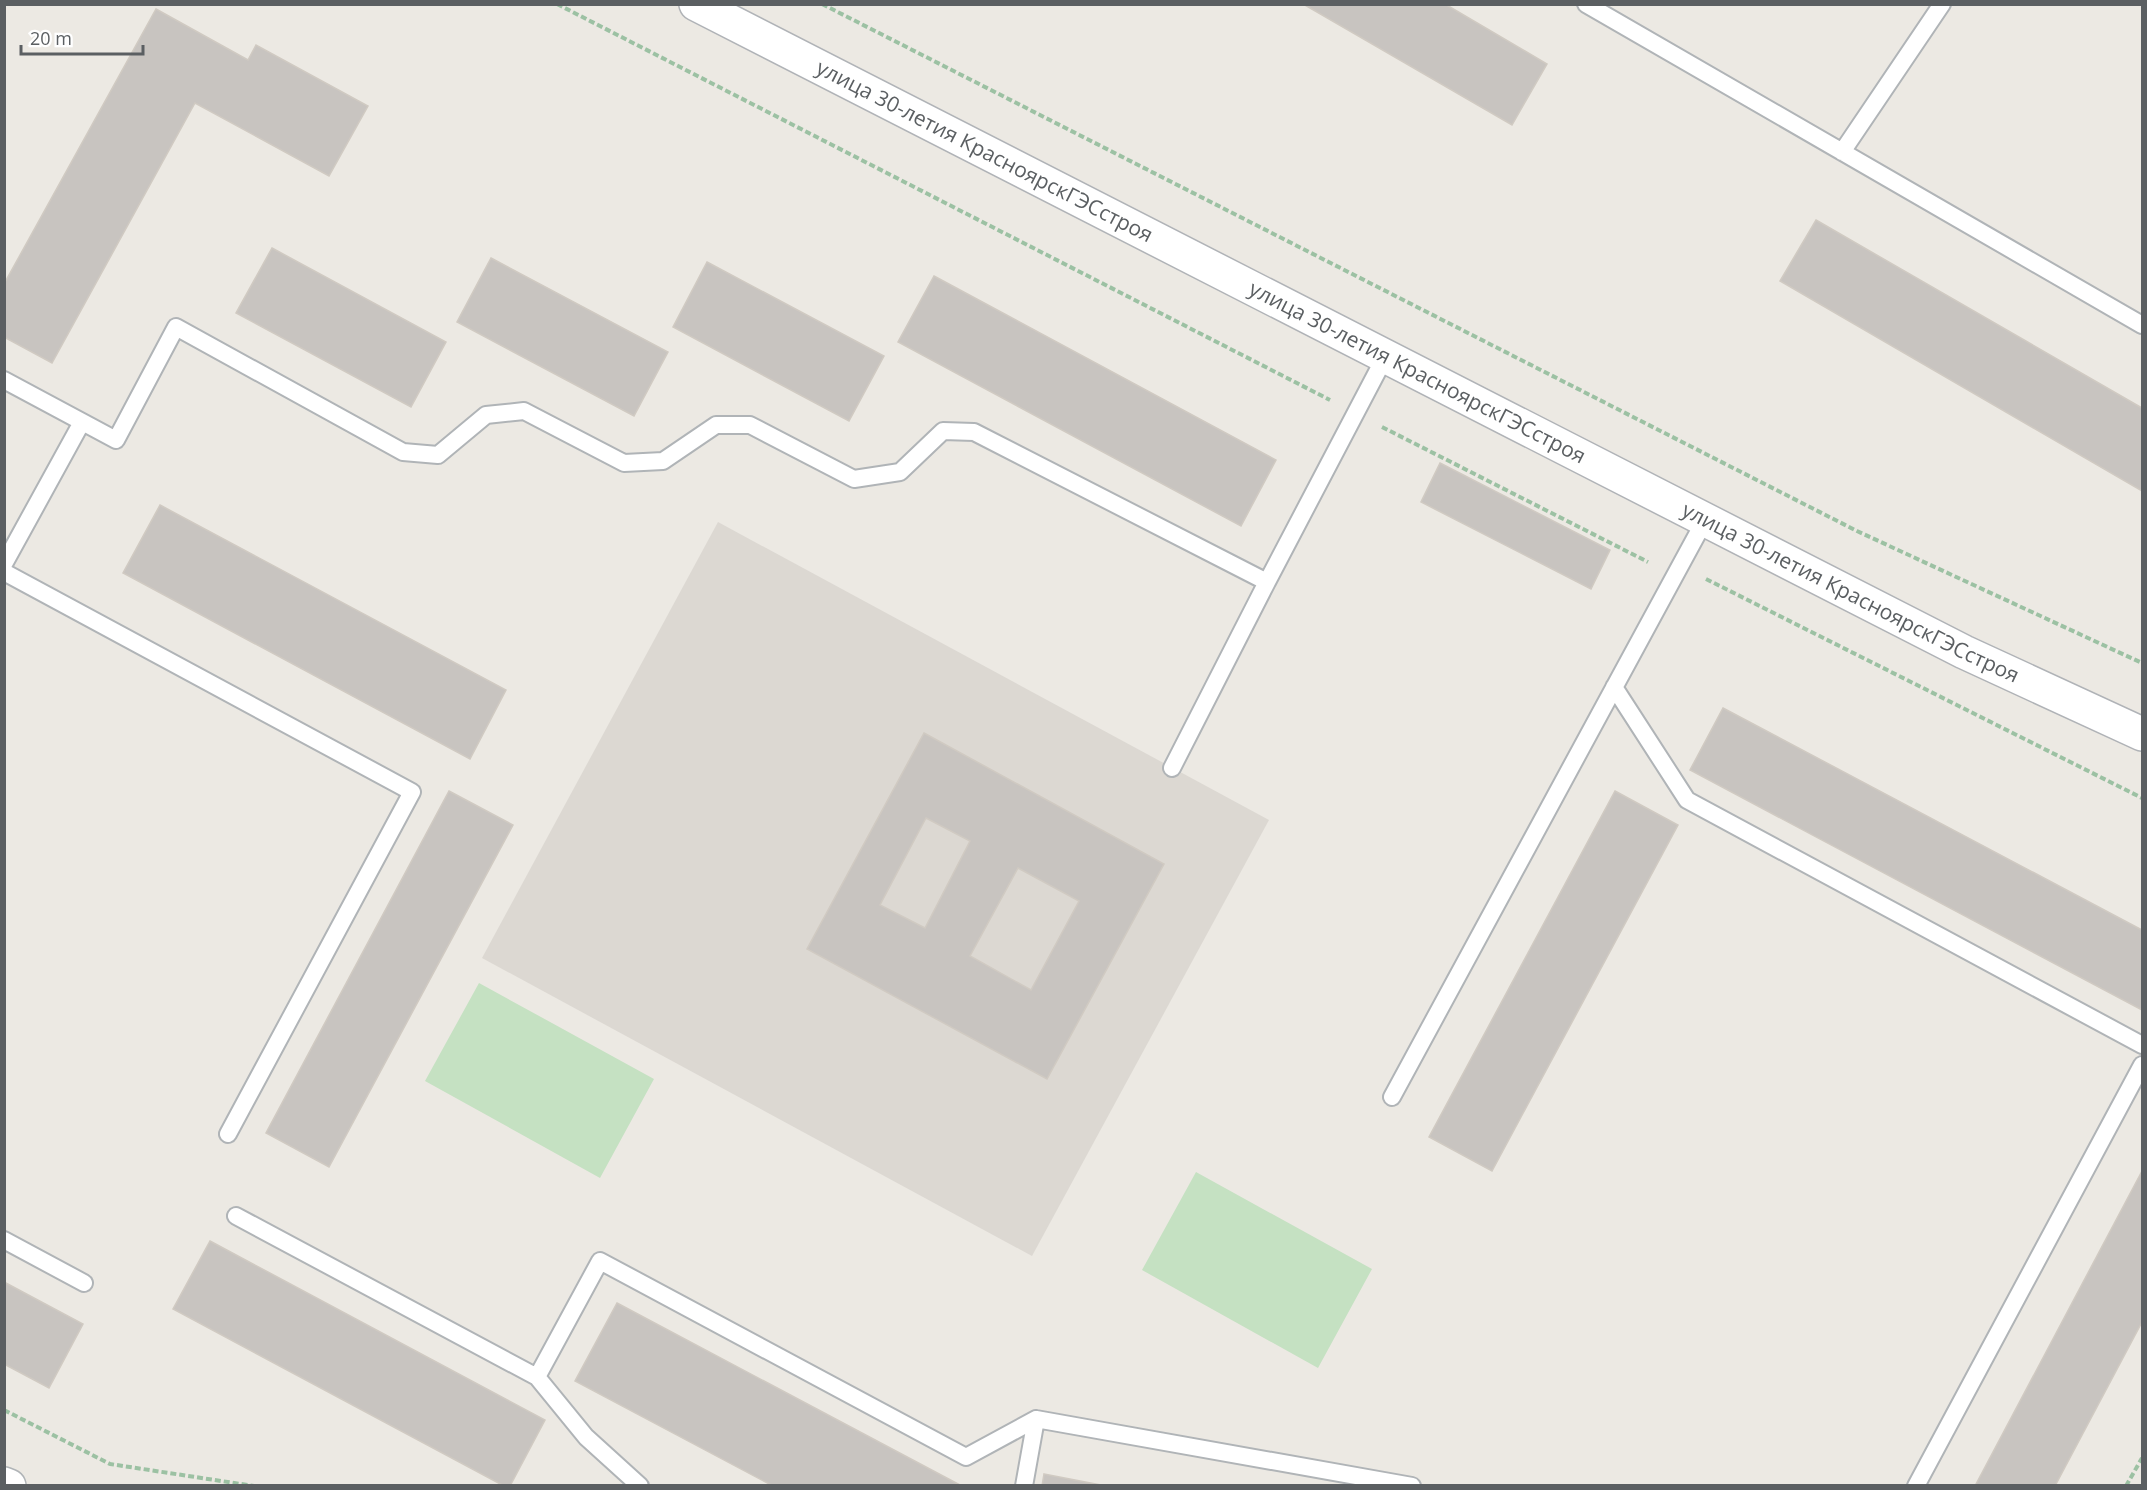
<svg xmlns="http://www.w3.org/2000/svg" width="2147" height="1490" viewBox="0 0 2147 1490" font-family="'Open Sans',sans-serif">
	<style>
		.education { fill: #dcd8d2 }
		.green { fill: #c5e1c2 }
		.building { fill: #c8c4c0; stroke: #d0cac2; stroke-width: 1.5; fill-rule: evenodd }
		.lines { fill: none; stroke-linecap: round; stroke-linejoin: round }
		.service-casing { stroke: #b0b4b7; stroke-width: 20 }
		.tertiary-casing { stroke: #b0b4b7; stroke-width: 36 }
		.secondary-casing { stroke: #b0b3b7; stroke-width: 36 }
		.path { stroke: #9cc1a3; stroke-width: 4; stroke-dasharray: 6 3; stroke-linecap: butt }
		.service { stroke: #fff; stroke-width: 16 }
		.tertiary { stroke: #fff; stroke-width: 33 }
		.secondary { stroke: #fff; stroke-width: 33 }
		.labels { text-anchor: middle; stroke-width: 6; stroke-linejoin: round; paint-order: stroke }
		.street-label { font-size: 21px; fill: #5b5f62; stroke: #fff }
	</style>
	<rect width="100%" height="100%" fill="#ece9e3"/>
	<!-- education -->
	<path class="education" d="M718,522L1269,820L1032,1256L482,958Z"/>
	<!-- green -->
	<path class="green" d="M479,983L654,1079L600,1178L425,1081Z
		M1196,1172L1372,1269L1318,1368L1142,1270Z"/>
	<!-- building -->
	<path class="building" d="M1303,4H1445L1547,64L1512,125Z
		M156,9L248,60L256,45L368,106L329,176L195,103L52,363L4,337V284Z
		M1816,220L2142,408V491L1780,281Z
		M272,248L446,342L411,407L236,313Z
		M491,258L668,352L634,416L457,322Z
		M707,262L884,356L849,421L673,327Z
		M934,276L1276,460L1241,526L898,342Z
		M1440,463L1610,550L1591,589L1421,502Z
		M160,505L506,690L470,759L123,573Z
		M1723,708L2142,930V1010L1690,770Z
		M924,733L1164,864L1047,1079L807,949ZM926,818L970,841L925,928L880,905ZM1018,868L1079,901L1031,990L970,956Z
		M449,791L513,825L329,1167L266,1133Z
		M1615,791L1678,825L1492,1171L1429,1137Z
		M2142,1171V1322L2055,1486H1975Z
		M210,1241L545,1420L510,1486H504L173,1309Z
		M4,1282L83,1324L49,1388L4,1364Z
		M617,1303L960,1485V1486H773L575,1381Z
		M1044,1474L1106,1486H1042Z"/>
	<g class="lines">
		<!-- service casing -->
		<g class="service-casing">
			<path id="service" d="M1586,4L2142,325
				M1842,152L1942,4
				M4,380L116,440L176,327L403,452L438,455L486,415L524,411L624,463L663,461L716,425H750L854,479L900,472L943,431L974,432L1267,582L1385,357
				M4,564L82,422
				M4,572L412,792L228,1134
				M1614,687L1687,800L2142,1045
				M1172,768L1267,582
				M1392,1097L1705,520
				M236,1216L537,1377L586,1437L640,1486
				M4,1240L84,1283
				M537,1377L600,1261L966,1457L1036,1419L1412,1486
				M1024,1486L1036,1419
				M1916,1486L2142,1065"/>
		</g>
		<!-- tertiary casing -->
		<g class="tertiary-casing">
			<path id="tertiary" d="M4,1484L9,1486"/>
		</g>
		<!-- secondary casing -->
		<g class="secondary-casing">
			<g id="secondary">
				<path id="s1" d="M696,4L1964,652L2142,734"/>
			</g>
		</g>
		<!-- path -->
		<path class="path" d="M557,4L1330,400
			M822,4L1857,531L2142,663
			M1382,427L1648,562
			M1706,579L2142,798
			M4,1410L110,1464L254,1486
			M2126,1486L2142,1458"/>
		<!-- service -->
		<use href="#service" class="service"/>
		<!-- tertiary -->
		<use href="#tertiary" class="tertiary"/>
		<!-- secondary -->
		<use href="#secondary" class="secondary"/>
	</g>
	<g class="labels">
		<!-- street labels -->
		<g class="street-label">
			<text dy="7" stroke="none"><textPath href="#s1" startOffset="324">улица 30-летия КрасноярскГЭСстроя</textPath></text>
			<text dy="7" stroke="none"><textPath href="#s1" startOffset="810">улица 30-летия КрасноярскГЭСстроя</textPath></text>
			<text dy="7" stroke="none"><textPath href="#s1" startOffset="1296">улица 30-летия КрасноярскГЭСстроя</textPath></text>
		</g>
	</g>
	<!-- border -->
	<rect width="2147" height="1490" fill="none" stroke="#5b5f62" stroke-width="12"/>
	<!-- scale -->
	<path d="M21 45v9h122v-9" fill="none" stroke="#5b5f62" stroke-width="3"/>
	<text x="30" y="45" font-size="18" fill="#5b5f62" stroke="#ffffff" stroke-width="4.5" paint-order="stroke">20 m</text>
</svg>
